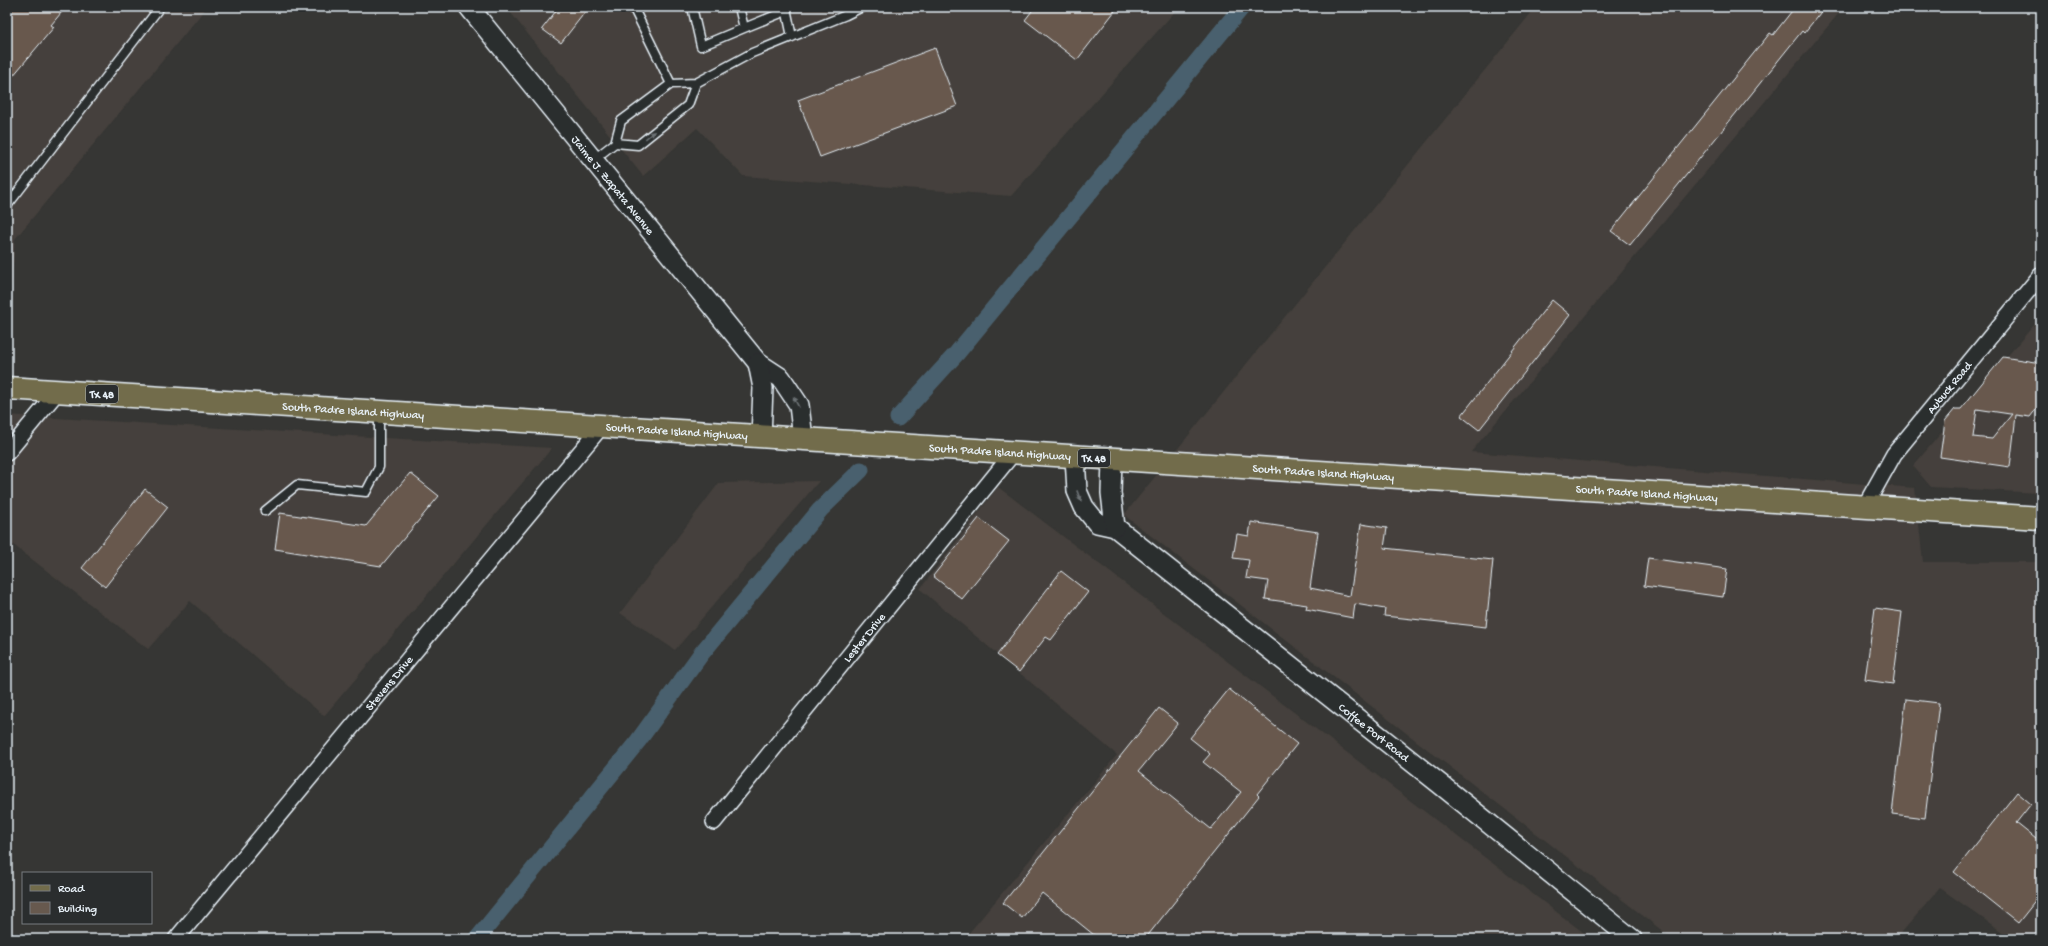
<svg xmlns="http://www.w3.org/2000/svg" width="2048" height="946" viewBox="0 0 2048 946" font-family="'Gochi Hand',sans-serif">
	<style>
		.built { fill: #45403c }
		.lines { fill: none; stroke-linecap: round; stroke-linejoin: round }
		.canal { stroke: #4a616e; stroke-width: 17 }
		.building { fill: #67594e; stroke: #e8f1f8; fill-rule: evenodd }
		.service-casing { stroke: #e8f1f8; stroke-width: 11 }
		.minor-casing { stroke: #e8f1f8; stroke-width: 18 }
		.tertiary-casing { stroke: #e8f1f8; stroke-width: 22 }
		.primary-casing { stroke: #e8f1f8; stroke-width: 25 }
		.service { stroke: #2a2d2e; stroke-width: 8 }
		.minor { stroke: #2a2d2e; stroke-width: 15 }
		.tertiary { stroke: #2a2d2e; stroke-width: 19 }
		.primary { stroke: #726c4b; stroke-width: 22 }
		.oneway { fill: #6c7275 }
		.labels { text-anchor: middle; stroke-width: 3.5; stroke-linejoin: round; paint-order: stroke }
		.shield { fill: #2a2d2e; stroke: #afb6bb; stroke-width: 1 }
		.shield-label { font-size: 11px; font-weight: bold; fill: #e8f1f8 }
		.street-label { font-size: 12px; fill: #e8f1f8; stroke: #2a2d2e }
	</style>
	<rect width="100%" height="100%" fill="#363634"/>
	<filter id="ink" filterUnits="userSpaceOnUse"><feTurbulence type="fractalNoise" baseFrequency=".025" numOctaves="2"/><feDisplacementMap in="SourceGraphic" scale="8" xChannelSelector="R" yChannelSelector="G"/><feConvolveMatrix kernelMatrix="1 2 1 2 8 2 1 2 1" color-interpolation-filters="sRGB"/></filter>
	<g filter="url(#ink)">
		<!-- built -->
		<path class="built" d="M7,7H207L15,239L7,342Z
			M506,7H1179L1011,196L743,176L697,128L643,176Z
			M1536,7H1844L1471,452L1915,488L1923,562H2041V939H2012L1940,888L1896,939H1673L1124,515Z
			M2041,317V493L1931,487L1913,466Z
			M7,415L552,448L324,716L190,601L148,649L7,540Z
			M819,481L675,650L620,613L719,483Z
			M998,487L1592,939H964L1117,755L920,589Z"/>
		<g class="lines">
			<!-- canal -->
			<path class="canal" d="M898,418L957,353L1242,7
				M477,939L638,741L701,654L820,510L861,470"/>
		</g>
		<!-- building -->
		<path class="building" d="M7,7H66L51,25L54,27L7,83Z
			M559,7H589L561,43L542,29Z
			M1035,7H1118L1077,60L1025,20Z
			M1795,7H1825L1804,33L1802,31L1630,245L1611,231L1770,33L1773,35Z
			M935,48L957,106L820,157L798,100Z
			M1552,300L1570,315L1479,430L1461,416Z
			M2003,357L2041,363V403L2030,417L2016,415L2010,467L1940,457L1945,421L1955,409H1961ZM1977,409L2010,414H2012L1992,439L1973,437Z
			M410,473L439,496L381,566L275,549L280,513L366,526Z
			M145,489L168,507L105,587L82,568Z
			M979,518L1009,541L962,599L933,576Z
			M1251,522L1318,532L1310,588L1350,596L1361,524L1387,528L1384,548L1493,560L1486,627L1384,616L1385,609L1355,604L1353,618L1306,609L1307,605L1265,599L1268,581L1246,578L1249,560L1233,558L1237,534L1249,536Z
			M1648,558L1727,569L1723,597L1644,586Z
			M1061,571L1088,592L1051,640L1046,637L1019,672L997,655Z
			M1875,608L1902,612L1893,684L1865,680Z
			M1229,689L1297,744L1257,794L1259,796L1145,939H1099L1042,893L1022,918L1003,903L1159,708L1178,723L1139,771L1211,829L1241,792L1203,762L1210,754L1190,738Z
			M1906,699L1939,703L1925,818L1892,814Z
			M2017,792L2031,804L2016,823L2041,843V894L2018,923L1954,872Z"/>
		<g class="lines">
			<!-- service casing -->
			<g class="service-casing">
				<path id="service" d="M633,7L671,84
					M692,7L701,46L744,28L739,7
					M786,8L792,37
					M846,15L862,7
					M744,28L786,11
					M615,143L638,145L688,105L696,83
					M593,160L615,143L621,121L671,84L696,83L752,53L846,15L848,7
					M7,206L160,7
					M265,511L297,485L366,492L379,467V413"/>
			</g>
			<!-- minor casing -->
			<g class="minor-casing">
				<g id="minor">
					<path d="M7,453L58,391"/>
					<path id="s1" d="M1865,506L1894,454L2041,275"/>
					<path id="s2" d="M714,822L1014,452"/>
					<path id="s3" d="M176,939L601,427"/>
				</g>
			</g>
			<!-- tertiary casing -->
			<g class="tertiary-casing">
				<g id="tertiary">
					<path id="s4" d="M469,7L758,363L781,378L799,405L803,439"/>
					<path d="M758,363L763,388L761,437"/>
					<path id="s5" d="M1075,457L1077,491L1084,507L1097,523L1115,527L1440,784L1632,939"/>
					<path d="M1112,459L1111,493L1115,527"/>
				</g>
			</g>
			<!-- primary casing -->
			<g class="primary-casing">
				<g id="primary">
					<path id="s6" d="M7,388L2041,518"/>
				</g>
			</g>
			<!-- service -->
			<use href="#service" class="service"/>
			<!-- minor -->
			<use href="#minor" class="minor"/>
			<!-- tertiary -->
			<use href="#tertiary" class="tertiary"/>
			<!-- primary -->
			<use href="#primary" class="primary"/>
		</g>
		<!-- one-way arrows -->
		<defs><path id="oneway-solid" d="M-6-.8H1V-3.2L6.5 0L1 3.2V.8H-6Z"/></defs>
		<g class="oneway">
			<use href="#oneway-solid" transform="translate(650 135) rotate(-39)"/>
			<use href="#oneway-solid" transform="translate(796 402) rotate(-119)"/>
			<use href="#oneway-solid" transform="translate(1079 496) rotate(69)"/>
		</g>
	</g>
	<g class="labels">
		<!-- shield labels -->
		<g class="shield">
			<rect x="86" y="385" width="32" height="18" rx="3"/>
			<rect x="1078" y="449" width="32" height="18" rx="3"/>
		</g>
		<g class="shield-label">
			<text x="102" y="398">TX 48</text>
			<text x="1094" y="462">TX 48</text>
		</g>
		<!-- street labels -->
		<g class="street-label">
			<text dy="4" stroke="none"><textPath href="#s4" startOffset="229">Jaime J. Zapata Avenue</textPath></text>
			<text dy="4" stroke="none"><textPath href="#s1" startOffset="146">Aubuck Road</textPath></text>
			<text dy="4" stroke="none"><textPath href="#s6" startOffset="347">South Padre Island Highway</textPath></text>
			<text dy="4" stroke="none"><textPath href="#s6" startOffset="671">South Padre Island Highway</textPath></text>
			<text dy="4" stroke="none"><textPath href="#s6" startOffset="995">South Padre Island Highway</textPath></text>
			<text dy="4" stroke="none"><textPath href="#s6" startOffset="1319">South Padre Island Highway</textPath></text>
			<text dy="4" stroke="none"><textPath href="#s6" startOffset="1643">South Padre Island Highway</textPath></text>
			<text dy="4" stroke="none"><textPath href="#s2" startOffset="238">Lester Drive</textPath></text>
			<text dy="4" stroke="none"><textPath href="#s3" startOffset="333">Stevens Drive</textPath></text>
			<text dy="4" stroke="none"><textPath href="#s5" startOffset="421">Coffee Port Road</textPath></text>
		</g>
	</g>
	<!-- margin -->
	<rect width="2048" height="946" fill="none" stroke="#2a2d2e" stroke-width="24"/>
	<rect x="12" y="12" width="2024" height="922" fill="none" stroke="#e8f1f8" stroke-width="1.5" filter="url(#ink)"/>
	<!-- legend -->
	<rect x="22" y="872" width="130" height="52" fill="#2a2d2e" stroke="#767b7f"/>
	<rect x="30" y="885" width="20" height="6" fill="#726c4b" stroke="#767b7f"/>
	<text x="58" y="892" font-size="12" fill="#e8f1f8">Road</text>
	<rect x="30" y="902" width="20" height="12" fill="#67594e" stroke="#767b7f"/>
	<text x="58" y="912" font-size="12" fill="#e8f1f8">Building</text>
</svg>
